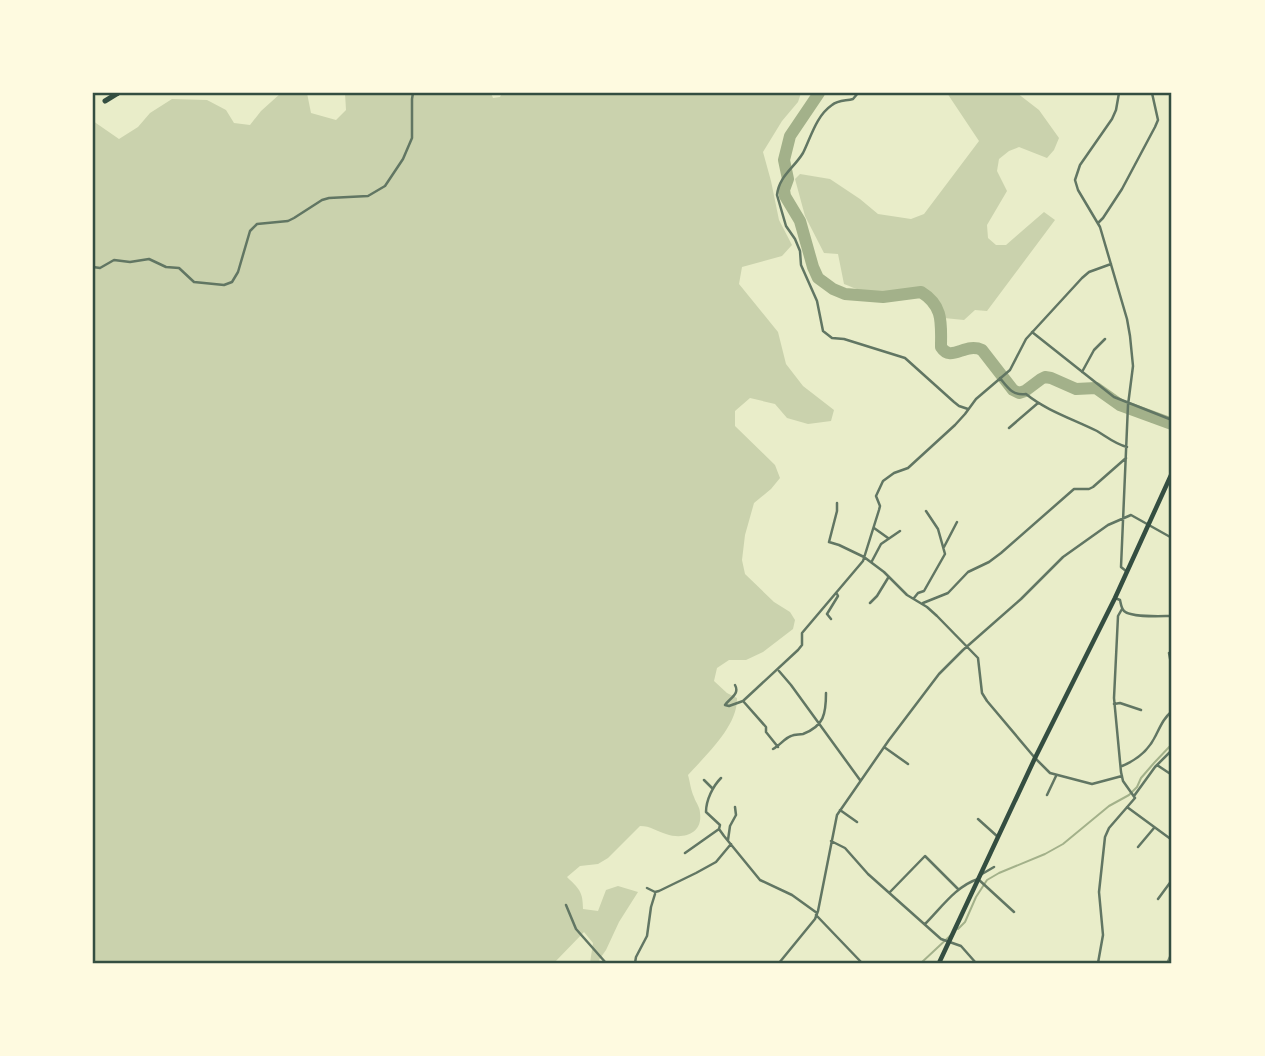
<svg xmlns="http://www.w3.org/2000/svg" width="1265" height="1056" viewBox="0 0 1265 1056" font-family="Montserrat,sans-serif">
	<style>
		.green { fill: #cad2ad }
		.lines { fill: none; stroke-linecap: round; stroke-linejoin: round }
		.stream { stroke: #a3b18a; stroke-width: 2 }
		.river { stroke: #a3b18a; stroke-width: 12 }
		.minor { stroke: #617663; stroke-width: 2.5 }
		.trunk { stroke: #344e41; stroke-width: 4.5 }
		.motorway { stroke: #344e41; stroke-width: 5 }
		.rail { stroke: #7c8e77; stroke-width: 2 }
		.neatline { fill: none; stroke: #344e41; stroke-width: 2.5 }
	</style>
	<rect width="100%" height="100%" fill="#e9edc9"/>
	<!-- green -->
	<path class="green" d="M281,93H307L311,113L336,120L346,110L345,93H491L493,98L500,97L502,93H801L798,102L782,121L763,152L771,181L779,220L792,245L782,256L742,267L739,284L778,332L786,364L803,386L834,410L831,421L808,424L787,418L775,404L750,398L735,411V426L775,465L780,478L771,489L754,503L745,535L742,560L745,574L774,602L790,612L795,620L793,629L763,652L746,660H729L717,668L714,681L727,693L737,698C738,726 706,755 688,775C690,782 691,791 694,797C696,803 700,807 700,813C703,834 683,840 666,834C656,831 651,826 640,826L608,858L598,864L580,866L567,877C579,889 583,891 583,909L598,911L606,890L618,886L638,892L619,922L606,950L599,960L601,963H590L593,943L584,932L554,963H93V121L119,139L138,127L150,113L172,99L207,100L226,110L234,123L250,125L261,111Z
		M947,93H1017L1039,110L1059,138L1054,150L1047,158L1019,147L1009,151L999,159L997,171L1007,191L987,225L988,238L996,245H1006L1044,212L1055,220L987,311L975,310L964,320L944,318C928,276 916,293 882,294C869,294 856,289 844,284L838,254L824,253L805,216L795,179L800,174L830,179L860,199L878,214L911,219L924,214L979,141Z"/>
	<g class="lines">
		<!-- stream -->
		<path class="stream" d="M958,929L965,922L976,897L987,880L999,873L1045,854L1063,844L1109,806L1129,795L1137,787L1141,778L1154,763L1172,744
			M921,963L951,935"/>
		<!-- river -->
		<path class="river" d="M819,93L790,136L784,160L788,179L784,190L785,196L800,221L813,267L818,278L833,289L845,294L883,297L921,292C944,306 941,324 941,347C951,363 965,342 982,350L1013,390L1019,393L1025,391L1041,379L1045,377L1051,378L1076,389L1096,388L1120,405L1172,424"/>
		<!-- minor -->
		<path class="minor" d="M858,93L853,99C846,101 838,100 832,105C816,116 811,137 803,153C794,168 779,176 777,195L786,226L795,239L800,251L801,265L817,301L823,331L832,338L844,339L905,358L954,402L959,406L968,409
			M1119,93L1116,110L1112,119L1080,165L1075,180L1078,190L1100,227L1127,319L1130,336L1133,366L1128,405L1121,567L1126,571
			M1098,223L1103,218L1122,189L1155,127L1158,120L1152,93
			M93,267L100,268L114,260L130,262L149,259L166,267L179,268L194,282L224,285L232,282L238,272L250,231L257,224L288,221L294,218L322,200L329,198L368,196L385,186L403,159L412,138V99L413,93
			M1032,332L1114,397L1172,420
			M1082,372L1094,350L1105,339
			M1000,378C1008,388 1013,396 1026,394C1047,411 1073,419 1097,431C1107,437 1115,444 1127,447
			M1009,428L1038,403
			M837,503V511L829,542L839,545L864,557L884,572L907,595L927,607L937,616L978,658L982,693L987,701L1035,758L1050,773L1092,784L1122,776
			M874,528L888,538
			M944,547L957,522
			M872,561L881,544L900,531
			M914,598L918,593L924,591L945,554L938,529L926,511
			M1115,598L1120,600C1121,604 1121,608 1124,611C1132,618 1162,616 1172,616
			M870,603L877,596L888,578
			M923,603L948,593L968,572L989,562L1001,553L1074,489H1089L1093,487L1126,458
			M831,619L827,614L838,596L837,594
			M1172,654L1169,653L1172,669
			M779,671L791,685L860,780
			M735,685C740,694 730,698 725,705L729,706L743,701L766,727V732L778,747
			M743,701L798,650L802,645V633L863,561L879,510L880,506L876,496L883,481L894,473L908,468L955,425L965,414L976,399L1010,370L1026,339L1082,278L1089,272L1111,264
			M1114,704L1120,703L1141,710
			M884,747L908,764
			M773,749C779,746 785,738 791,736C795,734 799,735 803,734C824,726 826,714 826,693
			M1157,765L1172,775
			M1122,766C1137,760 1149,750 1156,735C1161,725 1164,718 1172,711
			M721,778C713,786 706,800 706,812L720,825L719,829L724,836L760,880L792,895L817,913
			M704,780L712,788
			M1047,795L1056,776
			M1134,796L1155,767L1172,750
			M1127,807L1172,840
			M840,810L857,822
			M978,819L998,837
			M728,840L730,826L736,815L735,807
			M831,841L845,848L868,874L941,939L961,946L976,963
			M1138,847L1154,828
			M685,853L719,829
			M982,874L994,867
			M647,888L655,892L659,891L696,873L716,862L731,844
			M890,892L925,856L958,889
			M1158,899L1172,880
			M566,905L576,929L606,963
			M816,915L862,963
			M925,924C941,908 956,886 978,879L1014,912
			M635,963L636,957L647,936L651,907L655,894
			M779,963L815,919L818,911L837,815L889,740L939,674L963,650L1021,599L1063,557L1108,525L1131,515L1172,538
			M1098,963L1103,935L1099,892L1105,837L1109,828L1135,798L1123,781L1121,772L1114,698L1118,616L1122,609"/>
		<!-- trunk -->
		<path class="trunk" d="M939,963L1035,758L1115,598L1172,473"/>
		<!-- motorway -->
		<path class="motorway" d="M105,101L118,93"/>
		<!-- rail -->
		<path class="rail" d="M1167,963L1172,952"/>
	</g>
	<!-- border -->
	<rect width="1265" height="1056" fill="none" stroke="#fefae0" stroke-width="189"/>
	<rect x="94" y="94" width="1076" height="868" class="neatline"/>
</svg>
